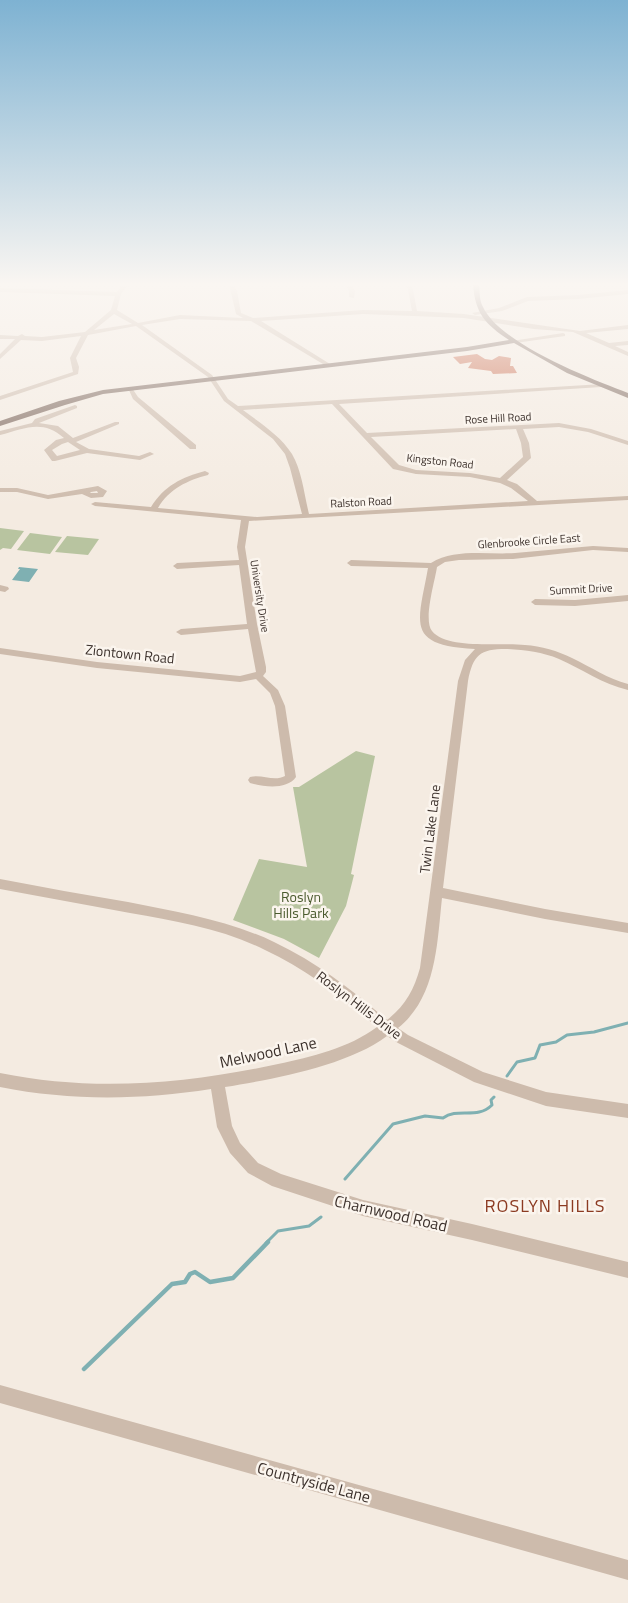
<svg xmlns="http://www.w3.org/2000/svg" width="628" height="1603" viewBox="0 0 628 1603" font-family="'Titillium Web',sans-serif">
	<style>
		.green { fill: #b8c4a0 }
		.water { fill: #7fb0b2 }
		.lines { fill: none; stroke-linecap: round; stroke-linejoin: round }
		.stream-far1 { stroke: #7fb0b2; stroke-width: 3 }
		.stream { stroke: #7fb0b2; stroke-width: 4.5 }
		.building { fill: #c8694b }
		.minor { fill: #cdbbac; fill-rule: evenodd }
		.major { fill: #7d675c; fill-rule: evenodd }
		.labels { text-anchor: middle; stroke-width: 5; stroke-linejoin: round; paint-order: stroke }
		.far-street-label { font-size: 11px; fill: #3b302b; stroke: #fbf5ee }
		.street-label { font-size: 14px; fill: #3b302b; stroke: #fbf5ee }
		.park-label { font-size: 14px; fill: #4a5a2e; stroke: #fbf5ee }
		.near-street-label { font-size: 16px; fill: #3b302b; stroke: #fbf5ee }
		.near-neighbourhood-label { font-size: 18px; letter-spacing: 1px; fill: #8c3b22; stroke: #fbf5ee }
	</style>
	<rect width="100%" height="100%" fill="#f4ebe1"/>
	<!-- green -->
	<path class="green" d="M0,528L24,531L11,549L3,548L0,550Z
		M30,533L62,537L50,554L17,550Z
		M67,536L99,539L88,555L55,552Z
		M356,751L375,756L351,874L354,875L346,906L319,958L284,939L233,920L259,859L307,867L293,787H299Z"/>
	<!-- water -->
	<path class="water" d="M19,567L38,569L29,582L12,580L20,569H18Z"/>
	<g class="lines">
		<!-- stream-far1 -->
		<path class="stream-far1" d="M507,1076L517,1062L535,1058L540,1045L556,1042L567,1035L594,1032L628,1023
			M345,1179L393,1124L425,1116L443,1118C458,1107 477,1120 492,1105L491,1100L494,1097
			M266,1243L278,1231L309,1226L321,1217"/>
		<!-- stream -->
		<path class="stream" d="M84,1369L172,1284L185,1282L190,1274L195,1272L210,1282L233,1278L268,1242"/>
	</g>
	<!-- building -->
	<path class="building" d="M477,354L485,359L492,360L499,356L511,358L510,366H513L517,373L493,374L491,371L468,368L472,362L460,364L453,357Z"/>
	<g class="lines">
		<!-- minor -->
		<path class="minor" d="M123,284H129L121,294L117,310L138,323L180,315L243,318L236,314L229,284H233L237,291L241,313L253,318L363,310L412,311L407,284H412L417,311L464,314L580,331L628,325V329L586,333L609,343L628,341V345L615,346L628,352V356L573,332L534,329L464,318L363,314L261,321L330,364V366L328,367L251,321L180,319L142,325L212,375L228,399L238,406L603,384L604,385L601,387L339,404L367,433L559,423L591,429L628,441V445L588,432L559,427L523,429L529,443L531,458L507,480L517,484L537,501L628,496V500L249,521L245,547L257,624L266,667V672L263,676L278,690L285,706L296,777C287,790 264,787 250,783L248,780L250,777C262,774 274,782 285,776L275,706L270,693L256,679L240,682L97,668L0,654V648L97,662L240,676L256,672L248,629L181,635L176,632L181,629L247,624L239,565L177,569L173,566L177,563L239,560L237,547L241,520L95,506L91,504L95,502L151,507C164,486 182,477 205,471L209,473L208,475C188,480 169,489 158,508L257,517L302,514L290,468L285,454L273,439L224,401L208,377L136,326L88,335L76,358L79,367L78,374L0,400V396L73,372L70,358L81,336L42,341L21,340L0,359V354L15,339H0V335L18,336L22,334L25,336L42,337L85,332L111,310L115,296L0,292V288L117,292ZM114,314L132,324L94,330ZM332,404L393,469L416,474L470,477L500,483L511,488L528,501L309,514C304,494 302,471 292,454C280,435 260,423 243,410ZM516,429L521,443L523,457L500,478L470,473L416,470L399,465L371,437Z
			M346,284H351L355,291L354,298L349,297V291Z
			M628,290V294L578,299L528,301L502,311L475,315L472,313L499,308L527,297L578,295Z
			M563,333L565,334V336L515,343L512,341Z
			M128,388H132L138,397L196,445V449H190L133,399Z
			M75,405L77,406V408L39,423L58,426L73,438L115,422H119V424L76,442L89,449L139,456L150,452L154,454L140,460L87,453L55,461H52L44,450L56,440L64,438C43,419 25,428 0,435V431L32,423L35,419ZM68,442L80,450L57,456L52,450L62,444Z
			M98,486L107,491L103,497L91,498L82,494L48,499L17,492H0V488H17L48,495ZM97,491L98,493H90L91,492Z
			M593,546L628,548V552L593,550L513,559L459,560L445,562L437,567C435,581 423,620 432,631C447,650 501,642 525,645C541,646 558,651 572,658C591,667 608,679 628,684V690C602,684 582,669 559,659C542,652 524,650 506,649C480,649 473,655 468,681L443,888L545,909L628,923V933L545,919L442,898C437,943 437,997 398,1028L408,1035L483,1072L546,1092L628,1104V1118L546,1106L474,1082L398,1043L387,1036C347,1066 274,1079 225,1087L232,1126L240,1143L258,1163L281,1174L363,1200L472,1224L628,1262V1278L472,1240L363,1216L272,1186L248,1173L230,1153L217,1127L211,1089C141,1100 70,1101 0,1087V1073C92,1092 187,1084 278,1064C311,1057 349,1048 377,1027C341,997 308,970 265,950C223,929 176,921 130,913C87,905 43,897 0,889V879C43,887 85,895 128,902C178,912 228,920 274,942C318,963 351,989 387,1020C405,1006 414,990 420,968L458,681L465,660L475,649C405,645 418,624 428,568L351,566L347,563L351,560L431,563C455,548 488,555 515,553C541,551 567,548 593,546Z
			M0,585L8,587L9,589L5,592L0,591Z
			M628,595V601L575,606L535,605L531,602L535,599L575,600Z
			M0,1385L628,1560V1580L0,1403Z"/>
		<!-- major -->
		<path class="major" d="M473,284H479C480,291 479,300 483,307C500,344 591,379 628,393V398L567,373L514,343L467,351L103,394L65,405L0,426V421L59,401L103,390L467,347L509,340C485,324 475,313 473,284Z"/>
	</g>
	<!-- sky -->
	<linearGradient id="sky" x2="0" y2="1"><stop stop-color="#7eb2d2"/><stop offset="0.56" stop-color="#faf6f2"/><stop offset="1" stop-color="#faf6f2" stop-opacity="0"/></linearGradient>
	<rect width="628" height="508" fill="url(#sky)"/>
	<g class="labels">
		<!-- far-street labels -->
		<g class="far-street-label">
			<text transform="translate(498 418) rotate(-3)" y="4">Rose Hill Road</text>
			<text transform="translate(440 461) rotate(6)" y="4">Kingston Road</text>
			<text transform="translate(361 502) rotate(-3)" y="4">Ralston Road</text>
			<text transform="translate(529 541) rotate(-4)" y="4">Glenbrooke Circle East</text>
			<text transform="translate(581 589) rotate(-3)" y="4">Summit Drive</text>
			<text transform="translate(260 596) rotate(81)" y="4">University Drive</text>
		</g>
		<!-- street labels -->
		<g class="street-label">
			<text transform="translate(130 654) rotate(6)" y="5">Ziontown Road</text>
			<text transform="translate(430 829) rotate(-83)" y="5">Twin Lake Lane</text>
			<text transform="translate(359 1005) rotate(37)" y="5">Roslyn Hills Drive</text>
		</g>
		<!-- park labels -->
		<g class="park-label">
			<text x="301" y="902">Roslyn<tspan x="301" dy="16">Hills Park</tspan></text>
		</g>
		<!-- near-street labels -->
		<g class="near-street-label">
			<text transform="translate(268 1052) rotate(-12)" y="6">Melwood Lane</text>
			<text transform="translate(391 1213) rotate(13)" y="6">Charnwood Road</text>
			<text transform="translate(314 1482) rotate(15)" y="6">Countryside Lane</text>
		</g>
		<!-- near-neighbourhood labels -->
		<g class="near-neighbourhood-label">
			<text x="545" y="1212">ROSLYN HILLS</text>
		</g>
	</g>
</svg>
